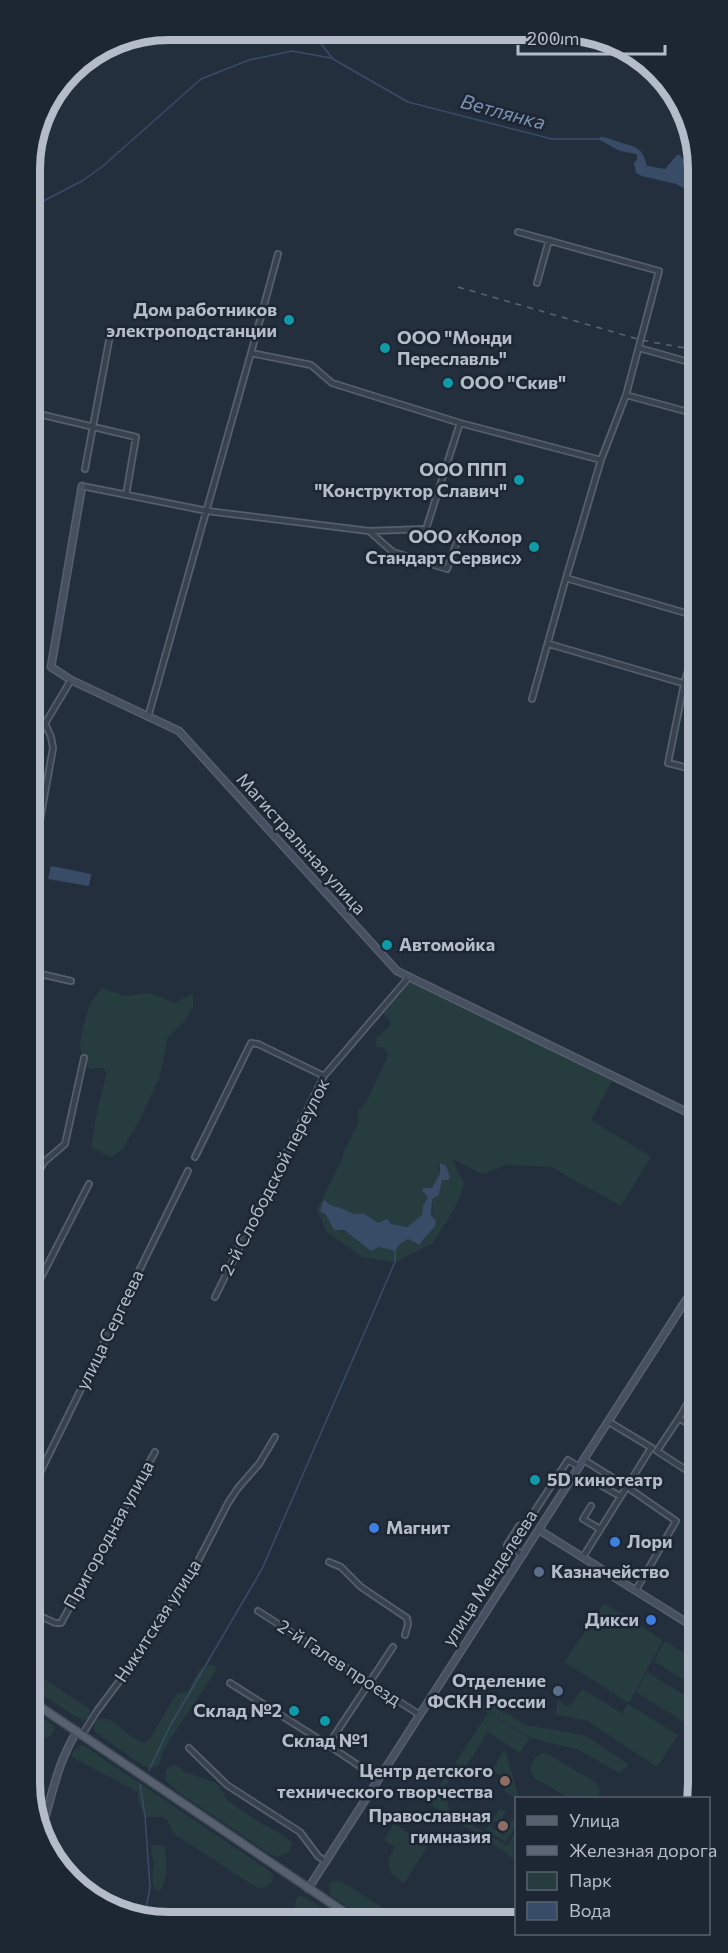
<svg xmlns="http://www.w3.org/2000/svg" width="728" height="1953" viewBox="0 0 728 1953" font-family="Commissioner,sans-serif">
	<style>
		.green { fill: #263c3f; fill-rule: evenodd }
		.water { fill: #394c67 }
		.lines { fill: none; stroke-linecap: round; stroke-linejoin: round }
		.stream { stroke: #394c67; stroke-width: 1.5 }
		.street-casing { stroke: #565f6c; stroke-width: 8 }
		.secondary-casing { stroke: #565f6c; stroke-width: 9 }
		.primary-casing { stroke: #414a57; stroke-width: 10 }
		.street { stroke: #38414e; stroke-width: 4.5 }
		.secondary { stroke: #465061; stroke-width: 6 }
		.primary { stroke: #56606e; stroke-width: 7 }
		.rail { stroke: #5a6575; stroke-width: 1.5; stroke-dasharray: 6 6; stroke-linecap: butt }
		.culture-dot { fill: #0f9aa8; stroke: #1d2633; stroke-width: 2 }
		.shop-dot { fill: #3f7fe0; stroke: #1d2633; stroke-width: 2 }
		.service-dot { fill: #5c6f8a; stroke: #1d2633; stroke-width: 2 }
		.education-dot { fill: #8d6e63; stroke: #1d2633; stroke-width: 2 }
		.labels { text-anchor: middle; stroke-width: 5; stroke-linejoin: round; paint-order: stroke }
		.poi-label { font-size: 18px; font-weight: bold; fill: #b4bcc9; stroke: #1d2633; text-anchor: end }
		.street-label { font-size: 18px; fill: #b4bcc9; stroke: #1d2633 }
		.water-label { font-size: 20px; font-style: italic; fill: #7c92b1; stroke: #1d2633 }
		.rim { fill: none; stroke: #b4bcc9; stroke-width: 8 }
	</style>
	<rect width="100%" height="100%" fill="#242f3e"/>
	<!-- green -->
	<path class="green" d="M408,978L612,1081L591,1120L651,1157L621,1206L551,1167L507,1165L482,1174L452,1159L464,1184L457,1204L433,1243L395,1262L362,1257L327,1232L317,1210L341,1162L344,1152L358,1124V1110L367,1101L388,1055L384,1048L376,1047L377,1037L391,1025L388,1018L382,1013ZM439,1165L444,1179L442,1180L439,1195L432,1199L433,1211L431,1215L435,1226L422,1242L417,1245L408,1239L400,1244L395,1250L379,1247L373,1250C359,1247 350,1227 334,1230L326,1215L322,1213L327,1203C336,1210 352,1215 363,1213L378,1223L389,1221L391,1224L407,1227L422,1215L423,1206L428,1197L422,1191L423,1189L432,1188L440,1173Z
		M102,988L125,996L150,993L174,1003L193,994V1006L186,1019L168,1037L159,1079L138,1123L122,1150L111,1157L91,1147L98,1107L107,1073L103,1068L89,1069C87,1061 81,1054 80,1046C79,1042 88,1008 90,1004C93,999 98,994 102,988Z
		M604,1603L663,1640L629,1703L564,1662Z
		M665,1641L698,1662V1689L654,1661Z
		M208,1665H214L216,1668L215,1672L178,1727L163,1751L159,1764L154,1767L148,1768L142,1765L95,1732L94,1726L96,1720C112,1711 125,1738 144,1742L150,1739L176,1694L188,1691L200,1669Z
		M33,1671L88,1708L91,1711L88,1718L84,1721L81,1720L33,1689Z
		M647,1672L698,1704V1707L687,1724L636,1692Z
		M582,1689L622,1713L628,1704L678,1735L657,1767L586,1720L555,1715L558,1700L567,1706L572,1704Z
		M478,1694L525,1725L584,1735L629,1765L619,1773L579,1750L531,1738L472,1703Z
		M33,1711L54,1726C55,1732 51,1737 45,1738L38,1734L36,1730L39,1724L38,1718L33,1717Z
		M488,1713L529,1738L520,1753L488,1732L464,1769L455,1763Z
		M83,1745L270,1871L274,1876C271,1886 265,1890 255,1887L173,1833L168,1821L163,1817H144L138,1799V1792L72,1757C73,1749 76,1747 83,1745Z
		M505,1749L519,1798L516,1799L504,1791L512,1778L504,1772L501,1776L492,1770Z
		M542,1753L548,1754L596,1783L600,1790L598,1798H569L534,1778C527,1768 532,1758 542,1753Z
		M176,1765L185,1772L214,1782L219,1785L226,1799L260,1823L278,1832L292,1843L289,1852L278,1857L271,1855L181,1794L166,1781V1770L170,1766Z
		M453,1766L457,1769L445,1786L449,1810L446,1815L428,1803Z
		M500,1808L506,1812L498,1823L495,1821L491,1827L503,1835L516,1814V1826L506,1842L486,1830Z
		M450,1811L507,1846L516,1832V1860L508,1855L511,1849L508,1854L447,1815Z
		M394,1823L428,1846L404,1883L390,1873L388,1859L395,1847L384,1840Z
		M152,1845H164C168,1858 168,1877 161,1889L155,1890C149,1876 154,1876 154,1865C153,1858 150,1853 152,1845Z
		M340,1880L401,1920H369L331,1896L329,1885L331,1882Z
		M299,1896L305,1897L340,1920H292L296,1900Z"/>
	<!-- water -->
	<path class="water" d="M600,137C608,137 612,140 619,142C635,147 643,147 647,166L665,169L677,155H680L695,174V194L676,184L642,176L636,173L634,163L637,160V154L620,151L600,140Z
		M51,866L91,874L89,886L48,879Z
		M440,1163L446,1166L450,1177L448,1180H442L439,1195L432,1199L431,1215L436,1221L435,1226L419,1245L408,1239L400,1244L395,1251L379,1247L371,1251L344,1230H334L326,1215L320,1211L324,1200C331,1207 335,1206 343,1209C351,1213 353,1215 363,1213L378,1223L387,1219L391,1224L407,1227L422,1215L423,1206L428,1197L422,1191L423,1188H432L440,1173Z"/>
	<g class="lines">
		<!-- stream -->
		<path class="stream" d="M311,31L333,59L408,102L552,139H602
			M30,208L82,181L103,166L201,79L249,60L292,51L331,58
			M149,1770L170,1726L262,1569L395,1262V1251
			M140,1784L145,1816L150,1887L144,1920"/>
		<!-- street casing -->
		<g class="street-casing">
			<path id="street" d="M518,232L659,271L626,395L601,460L566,578L696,616
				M537,283L549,240
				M639,348L696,364
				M251,353L278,254
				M626,395L696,414
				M43,415L136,437L126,495
				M85,469L111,330
				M82,486L207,511L369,531L426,529L460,423
				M369,531L393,552L447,569L457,542
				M696,643L684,684L668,763L696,770
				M549,644L696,687
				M532,699L566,578
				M148,717L251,353L311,365L332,383L460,423L601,460
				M31,743L34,742L71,680
				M31,870L53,748L51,737L45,723
				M32,972L71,981
				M195,1157L251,1043L258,1044L324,1076
				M32,1184L44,1162L65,1144L84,1058
				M32,1295L89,1184
				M215,1297L324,1076L409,977
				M679,1418L690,1399L697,1355
				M609,1422L652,1448
				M697,1430L679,1418L657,1451L697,1477
				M584,1460L627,1487L676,1521L636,1590
				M609,1475L602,1486L620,1496
				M32,1489L188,1171
				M591,1506L583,1519L600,1529
				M523,1555L507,1545L519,1526L527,1523L568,1460L579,1467
				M583,1557L651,1448
				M329,1562L341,1567L361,1587L407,1618L408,1624L405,1635
				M258,1611L420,1715
				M32,1612L55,1623H61L155,1452
				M230,1683L328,1745L379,1779
				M82,1735L97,1711L133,1663L169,1602L195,1567L228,1503L238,1488L259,1464L275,1437
				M328,1745L393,1647
				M189,1748L227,1785L300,1832L318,1856L326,1862"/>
		</g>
		<!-- secondary casing -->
		<g class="secondary-casing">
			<path id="secondary" d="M82,486L51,667L71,680L179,731L397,971L697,1117
				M539,1530L697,1629
				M42,1828C53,1792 57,1764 77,1731
				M308,1889L697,1283"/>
		</g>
		<!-- primary casing -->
		<g class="primary-casing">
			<path id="primary" d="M33,1702L356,1920"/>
		</g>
		<!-- street -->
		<use href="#street" class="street"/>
		<!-- secondary -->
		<use href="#secondary" class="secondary"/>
		<!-- primary -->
		<use href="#primary" class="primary"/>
		<!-- rail -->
		<path class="rail" d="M458,287L641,340L696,350"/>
	</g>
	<!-- markers -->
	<g class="culture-dot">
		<circle cx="289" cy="320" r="6"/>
		<circle cx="385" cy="348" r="6"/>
		<circle cx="448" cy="383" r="6"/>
		<circle cx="519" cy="480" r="6"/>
		<circle cx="534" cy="547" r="6"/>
		<circle cx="387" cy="945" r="6"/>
		<circle cx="535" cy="1480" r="6"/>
		<circle cx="294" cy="1711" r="6"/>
		<circle cx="325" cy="1721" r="6"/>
	</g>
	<g class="shop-dot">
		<circle cx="374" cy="1528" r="6"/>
		<circle cx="615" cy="1542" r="6"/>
		<circle cx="651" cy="1620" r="6"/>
	</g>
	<g class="service-dot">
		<circle cx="539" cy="1572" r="6"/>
		<circle cx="558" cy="1691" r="6"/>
	</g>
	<g class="education-dot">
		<circle cx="505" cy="1781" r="6"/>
		<circle cx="503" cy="1826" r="6"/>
	</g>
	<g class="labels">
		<!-- poi labels -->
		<g class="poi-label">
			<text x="277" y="316">Дом работников<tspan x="277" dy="21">электроподстанции</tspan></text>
			<text x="397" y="344" text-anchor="start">ООО "Монди<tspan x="397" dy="21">Переславль"</tspan></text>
			<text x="460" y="389" text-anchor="start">ООО "Скив"</text>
			<text x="507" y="476">ООО ППП<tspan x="507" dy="21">"Конструктор Славич"</tspan></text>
			<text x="522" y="543">ООО «Колор<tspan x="522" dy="21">Стандарт Сервис»</tspan></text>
			<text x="399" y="951" text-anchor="start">Автомойка</text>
			<text x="547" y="1486" text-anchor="start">5D кинотеатр</text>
			<text x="386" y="1534" text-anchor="start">Магнит</text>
			<text x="627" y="1548" text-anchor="start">Лори</text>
			<text x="551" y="1578" text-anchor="start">Казначейство</text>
			<text x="639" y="1626">Дикси</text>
			<text x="546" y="1687">Отделение<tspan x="546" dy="21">ФСКН России</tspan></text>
			<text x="282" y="1717">Склад №2</text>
			<text x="325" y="1747" text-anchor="middle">Склад №1</text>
			<text x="493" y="1777">Центр детского<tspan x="493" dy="21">технического творчества</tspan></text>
			<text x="491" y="1822">Православная<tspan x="491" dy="21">гимназия</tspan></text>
		</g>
		<!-- street labels -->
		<g class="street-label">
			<text transform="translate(301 844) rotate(48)" y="6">Магистральная улица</text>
			<text transform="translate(275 1177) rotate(-63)" y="6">2-й Слободской переулок</text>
			<text transform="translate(110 1330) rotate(-64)" y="6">улица Сергеева</text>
			<text transform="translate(109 1535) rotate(-61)" y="6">Пригородная улица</text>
			<text transform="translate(490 1578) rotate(-57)" y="6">улица Менделеева</text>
			<text transform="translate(158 1621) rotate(-57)" y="6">Никитская улица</text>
			<text transform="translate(339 1663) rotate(33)" y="6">2-й Галев проезд</text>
		</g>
		<!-- water labels -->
		<g class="water-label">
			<text transform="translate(503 112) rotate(15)" y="7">Ветлянка</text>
		</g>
	</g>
	<!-- crop -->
	<path d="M0 0H728V1953H0ZM169 40H559A129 129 0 0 1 688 169V1783A129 129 0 0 1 559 1912H169A129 129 0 0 1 40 1783V169A129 129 0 0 1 169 40Z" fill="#1d2633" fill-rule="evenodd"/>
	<path class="rim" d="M169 40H559A129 129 0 0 1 688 169V1783A129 129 0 0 1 559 1912H169A129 129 0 0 1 40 1783V169A129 129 0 0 1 169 40Z"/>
	<!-- legend -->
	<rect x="515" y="1797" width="195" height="138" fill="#1d2633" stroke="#59626f" stroke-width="1.5"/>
	<rect x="527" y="1816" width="30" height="9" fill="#56606e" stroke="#59626f" stroke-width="1.5"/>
	<text x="569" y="1827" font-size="18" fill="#b4bcc9">Улица</text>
	<rect x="527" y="1846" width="30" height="9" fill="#5a6575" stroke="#59626f" stroke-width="1.5"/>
	<text x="569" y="1857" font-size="18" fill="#b4bcc9">Железная дорога</text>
	<rect x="527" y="1872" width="30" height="18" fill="#263c3f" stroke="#59626f" stroke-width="1.5"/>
	<text x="569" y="1887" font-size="18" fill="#b4bcc9">Парк</text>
	<rect x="527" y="1902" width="30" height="18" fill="#394c67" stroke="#59626f" stroke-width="1.5"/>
	<text x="569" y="1917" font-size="18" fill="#b4bcc9">Вода</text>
	<!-- scale -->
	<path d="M518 45v9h147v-9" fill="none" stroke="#b4bcc9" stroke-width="3"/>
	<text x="527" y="45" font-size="18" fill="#b4bcc9" stroke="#1d2633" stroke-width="4.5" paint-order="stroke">200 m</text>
</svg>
